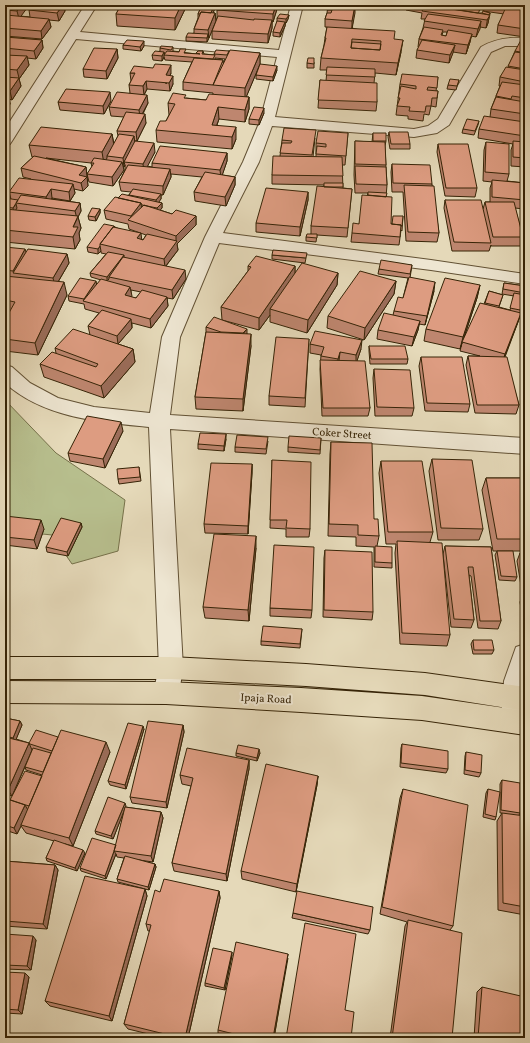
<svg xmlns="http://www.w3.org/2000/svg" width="530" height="1043" viewBox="0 0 530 1043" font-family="Vollkorn,serif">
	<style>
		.green { fill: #b7be8d; stroke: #76714a }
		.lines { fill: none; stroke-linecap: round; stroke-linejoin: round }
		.minor-casing { stroke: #625134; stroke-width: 2 }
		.major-casing { stroke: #362407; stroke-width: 2 }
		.minor { fill: #eee6d2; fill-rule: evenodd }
		.major { fill: #e5d9b9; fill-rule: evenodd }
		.wall { fill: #be866f; stroke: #362407; fill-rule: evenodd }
		.shaded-wall { fill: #9b6d5a; stroke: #362407 }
		.building { fill: #dd9c81; stroke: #362407; fill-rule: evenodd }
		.labels { text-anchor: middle; stroke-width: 4; stroke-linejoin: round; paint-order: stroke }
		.street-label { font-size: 11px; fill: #362407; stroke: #eee6d2 }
	</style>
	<rect width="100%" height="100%" fill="#e5d9b9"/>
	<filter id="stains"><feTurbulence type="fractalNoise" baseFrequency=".005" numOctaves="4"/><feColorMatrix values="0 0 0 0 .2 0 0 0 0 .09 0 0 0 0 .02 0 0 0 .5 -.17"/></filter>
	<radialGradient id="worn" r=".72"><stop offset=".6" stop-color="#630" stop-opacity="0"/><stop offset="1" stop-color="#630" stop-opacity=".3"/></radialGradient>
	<!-- green -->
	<path class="green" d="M5,400L56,453L125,500L118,551L72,564L52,535L5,530Z"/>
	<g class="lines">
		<!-- minor casing -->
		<g class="minor-casing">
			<path id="minor" d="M85,5H97L80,32L279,50L291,5H303L275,117L414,129L428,126L438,119L481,47C495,39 509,37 525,38V46H505L491,52L449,125L437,133L414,137L272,126L259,162L223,233L431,260L525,274V284L431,270L219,243L180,337L170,415L525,438V454L170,429L183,668L179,693L175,701L166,704L157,701L153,693L159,668L149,427C99,422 44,418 5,383V365L12,367L30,383L58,398L94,407L150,413L162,337L205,237L243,162L260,121L277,57L76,39L12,141L10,144L5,145V129Z
				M525,644V725L523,729L514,733L505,729L501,721L504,681L516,647Z"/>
		</g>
		<!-- major casing -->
		<g class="major-casing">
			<path id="major" d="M5,657H171L306,664L425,673L525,687V711L425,695L306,686L171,679H5Z
				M5,681L166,682L301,688L422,696L525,711V735L422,720L301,712L166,704L5,703Z"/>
		</g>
		<!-- minor -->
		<use href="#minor" class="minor"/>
		<!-- major -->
		<use href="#major" class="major"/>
	</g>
	<!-- wall -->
	<path class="wall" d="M5,5H26L27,8L20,16L30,17L29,10L33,5H69L68,6H64L65,11L59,21L49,20L51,27L42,39L5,36Z
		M121,5H187L175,30L117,26L116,14Z
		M202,5H216L213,13H215L216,21L207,42L186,41V37L194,33V29L198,18V14Z
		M328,5H385V8L355,7L352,28L394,39L401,52L396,75L375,73L374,83L377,102L376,111L318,108L320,80L326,81L327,70H320L321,58L324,45L325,38L327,27H325V19L327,13Z
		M389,5H404V9L389,8Z
		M433,5L432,6L440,7L441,5H476L474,9L479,13H490L488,23L486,28L480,27L476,37L471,36L470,42L466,54L453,52L449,63L416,58L417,50L419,47H418L419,39L423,28L425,19H421L422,13L406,10L407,6ZM443,32H447L446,36L442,35Z
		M484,5H508V8H509L525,5V37L497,33L498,25L504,14L483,11Z
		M277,9L273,22H272V28L268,43L212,39V31L217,18V10Z
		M289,15L288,19L286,23H285V26L280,37L273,36V32L277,22V18Z
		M5,37L42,40L43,48L36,59L27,58L29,65L19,79L21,86L12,100L9,99L10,104L5,111Z
		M525,40V167L511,166V150L513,144L478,138L479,129L490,117L491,109L500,86H499L500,77L508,67L515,51Z
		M123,45L144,46L141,51L123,49Z
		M173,47V51L196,54V53L203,51L204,54L214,55V54L229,51L260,53V64L246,97H249V109L245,122L219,119L217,125L236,139L232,149L157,142L156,130L166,121L169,115L168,103L186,98L206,100L213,94V93L183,90V82L192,62L165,60L164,57L162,61L153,60L152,55L160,51V48ZM215,58L225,59L223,63V60L215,59Z
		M117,49L118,58L107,79L84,77L83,69Z
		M314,62V68H307V63Z
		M277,70L273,81L256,79V75Z
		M130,73H171L170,76L173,84L170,91L147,89L144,95L148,103L143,114L146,123L137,141H135V142L155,152L147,166L152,167V163L227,153V161L222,175L235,177V185L226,206L195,201L194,192L202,177L171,174V177L163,195H161V199L158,202L162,203V208L160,210L172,214L196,216V225L177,244L178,250L166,266L186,279L173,299L167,298L168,306L151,328L132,323V328L118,344L133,349L135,362L104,398L44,377L40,364L56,353L55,348L90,335L88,326L99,313L85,309L84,304L69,301L68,296L96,285L101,280L91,277L90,273L106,254L101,253V251L98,254L88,252L87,247L114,226L115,227L142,239L143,240L146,235L129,229L128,224L106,219L104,210L118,198L129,195L131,192L121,191L119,182L125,170V165L124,167H123L124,170L113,186L89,182L87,174L92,167L91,163L46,158L86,167L88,186L83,191L74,189L75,193L70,201L52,198V199L80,203L81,211L78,217L81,228L79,233L80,240L75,249L5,242V198L11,199L9,192L31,179L23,177L21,168L33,157H32L29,145L112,134L114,144L118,136L117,131L124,117L111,116L109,107L130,93L129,85L131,81ZM131,290L141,292L136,298L131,297Z
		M438,77L436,91H438L436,107L431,106L429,115L424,114L423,121L408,119V116L396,115L400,84Z
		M459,80L456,90L447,89L448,85Z
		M111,101L104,114L60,110L58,102Z
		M264,113L259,125L249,124V119Z
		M479,121L478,125L474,135L462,133L463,129Z
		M389,132L410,144V149H390L388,137Z
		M348,133L345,165H342L343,188L352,189L347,237L317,235L316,242L306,241V237L311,234V226L324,186V185L272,184V175L280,156L282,140L315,138L313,157H316V143Z
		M373,133L386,141L385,146L386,167L387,185L386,197L391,224H392L403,216L402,231L401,230L399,245L351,242L352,233L359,224L368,193H355L354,175L355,141L372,142Z
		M486,142L509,174L507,181L525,183V225L522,215L524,209L515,208L523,237L521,246H491V245L489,251H452L444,208L445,200L483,209L485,202H490V188L492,182L483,181L484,150Z
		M438,144L477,188L475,197L445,196L437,152Z
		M392,164L432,184L439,233L437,242L406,241L403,192H392L391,172Z
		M308,192V200L300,236L256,232V223Z
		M100,209V213L96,221L89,220L88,216Z
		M5,247L26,252L67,254L69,263L58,282L67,295L38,355L5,351V320L9,313H5Z
		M272,255L306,258L305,263L272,259Z
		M412,265L410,278L434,291L425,325L419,324L418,330L412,346L377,339L378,330L393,315L394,311L403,298L408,278L378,274L379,269Z
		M248,266H295V273H338L337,285L307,333L270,322V315L259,330L222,320L221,307L248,271Z
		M396,281L394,294L364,340L327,328L328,316Z
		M504,283L525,286V316L520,315L518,322L505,357L519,405L516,414L475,413L466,365L468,356H480L460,351L462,343L460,349L424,341L426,329L480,285L477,298L463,341L484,304L489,291L503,295L499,307L510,310L514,296L502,294Z
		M206,327L247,333L251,346L243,411L196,409L195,397L206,332Z
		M525,333V350L521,349Z
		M309,339L305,407L269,405V396Z
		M310,344L361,349L357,360L370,408L368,416H322L320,369L321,355L310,353Z
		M369,346L408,359L407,364H370L369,351Z
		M421,357L470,404L468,412L425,411L419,366Z
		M374,369L414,408L412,416H375L373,378Z
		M123,431L105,468L70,461L68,453Z
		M321,438L320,454L288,452V447Z
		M226,439L224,451L198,449V444Z
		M268,441L266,454L235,452V447Z
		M331,442L374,519L379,536L377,546L392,563V568L374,567V547L356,546V537L328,536L330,454Z
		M432,459L483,529L479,540H438L429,471Z
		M272,460L310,529L309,537H286V529L270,528Z
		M381,461L433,532L430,542L450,635L447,646L400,644L395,553L396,544H386L379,473Z
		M252,464V473L248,534L205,533L204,524Z
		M139,467L141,481L119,484L118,479Z
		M486,478H525V551H493L482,490Z
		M5,516L44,529L37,549L5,545Z
		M81,523L82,527L68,556L47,552L46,547Z
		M445,546L491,547L501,621L498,629L478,628L471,576L469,575L474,620L471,628L451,627L443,554Z
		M256,548L249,621L205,618L203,607Z
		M325,550L373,612L372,620L323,617L324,558Z
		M497,551L517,577L515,581L499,580L495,555Z
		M520,553H525V592H522L517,561Z
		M523,595H525V634L520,602Z
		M270,608L312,610L311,618L270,616Z
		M302,629L300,648L261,645V641Z
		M473,640L494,650L492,654H473L471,644Z
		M5,718L20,721L22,725L16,739L29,743L110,752L73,846L65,844L85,853L77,871L47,861L46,858L54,841L26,833L21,826L17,834L5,830V832V798L10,800L42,776V775L26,770L25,767L12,796L5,794Z
		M183,725L184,732L167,808L132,803L130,797Z
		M144,729L126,789L110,785L108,781Z
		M402,744L448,769L446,773L400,767L401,748Z
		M466,752L481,773L479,777L464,774L465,756Z
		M236,753H260L257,761L236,756Z
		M249,760V769L227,881L174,871L172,863L191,786L182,784L180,775Z
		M318,776L317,785L296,892L242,879L241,871Z
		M502,780L520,813L519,815L525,816V915L498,910L497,821L502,813H500V784Z
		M403,789L453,926L450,930L452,1038H390L405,926L407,922L380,914L400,798Z
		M488,789L496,817L495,820L483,817L486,793Z
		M126,806L125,807L161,812L163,818L153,862L139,860L155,864L156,867L149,890L118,882L117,879L124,858L117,857L116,854L106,879L81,871L80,868L116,845L125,808L113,839L96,834L95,831Z
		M5,861L55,865L58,870L47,929L5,926Z
		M145,889L147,896L112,1021L50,1006L45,1001Z
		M219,891L220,898L188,1038H165L128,1029L124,1024L150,931H148L146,924L160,892Z
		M293,913L370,930L368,934L292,918Z
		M5,934L36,940L31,970L5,969Z
		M232,955L225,990L205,986V983Z
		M288,958L274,1038H237L218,1033V1030Z
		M5,972L29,977L22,1014L5,1013Z
		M482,987L525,1038H474L477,992Z"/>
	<!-- shaded-wall -->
	<path class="shaded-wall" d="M21,5H26L27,8L19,19L17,11Z
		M63,5H64L65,11L59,21L57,13Z
		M181,5H187L175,30V18Z
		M214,5H216L211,19L210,15Z
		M276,5H277V9L273,22V14Z
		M355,5V13L352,29V21Z
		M473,5H476L472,12Z
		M215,13L216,21L209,38L208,30Z
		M490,13L488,23L486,28L488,16Z
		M289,15L288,19L286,23V19Z
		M49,19L51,27L42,39L41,31Z
		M272,20V28L268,43V34Z
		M481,21L480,29L476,37L478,29Z
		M285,22V26L280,37V33Z
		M208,34L209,38L207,42V38Z
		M472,34L470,42L466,54L468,45Z
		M42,40L43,48L36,59L34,51Z
		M403,40L401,52L396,75L398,63Z
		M144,41V46L141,51L140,47Z
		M455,45L453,53L449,63L450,55Z
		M117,49L118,58L107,79L106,71Z
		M164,52L165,55H164V57L162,61V56Z
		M260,53V64L245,100V88Z
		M27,56L29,65L19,79L21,86L12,100L10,91L19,78L17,70Z
		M171,65V73L166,84V75Z
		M277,66V70L273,81V77Z
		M173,76V84L170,91L169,83Z
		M146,81L147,89L144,95L143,86Z
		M110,92L111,101L104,114L103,106Z
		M147,95L148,103L140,118L139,110Z
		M8,96L10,104L5,111V100Z
		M249,97V109L245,122V110Z
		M218,107L219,119L213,135L212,125Z
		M264,108V113L259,125V120Z
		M145,114L146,123L137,141L136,132Z
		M236,127V139L232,149V137Z
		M112,134L114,146L107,156V158L104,164L102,152Z
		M134,136L135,144L124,162L125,165L124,167L123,158Z
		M154,143L155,152L144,173L143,164Z
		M227,153V161L221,179L220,170Z
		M122,162L124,170L113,186L112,177Z
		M86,167L88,186L83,191L79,175Z
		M170,169L171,177L163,195V186Z
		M235,177V185L226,206L225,197Z
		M73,184L75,193L70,201L69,192Z
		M51,189L52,198L48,206L46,197Z
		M308,192V200L300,236V227Z
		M161,194V199L157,205L156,200Z
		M80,203L81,211L78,217L81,228L79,233L80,240L75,249L73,237V227L77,219L75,211Z
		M141,203L142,212L131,221V216Z
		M162,203V208L158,213L157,208Z
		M16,204L17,208L14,213L13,208Z
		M100,209V213L96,221L95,217Z
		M196,216V225L177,244L178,250L165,267L164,259L176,241V236Z
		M141,233L142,242L137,238Z
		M100,246L101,251L98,254V249Z
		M25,249L28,257L14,273L13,271Z
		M67,254L69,263L55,287L53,278Z
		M124,255V260L109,277V279L107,281V277Z
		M295,266V279L270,309V315L259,330V318Z
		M185,270L186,279L173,299L172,290Z
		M338,273L337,285L307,333L308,320Z
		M96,281L97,286L84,301V299Z
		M396,281L394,294L364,340L365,328Z
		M64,282L67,295L38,355L35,343Z
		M435,282L434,291L425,325L427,316Z
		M480,285L477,298L460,349L463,337Z
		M130,287L132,296L126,304L125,295Z
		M167,297L168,306L151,328L150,319Z
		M521,313L518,322L502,363L505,354Z
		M131,319L132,328L118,344L117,336Z
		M420,321L418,330L412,346L414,337Z
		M247,329V333L239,343V339Z
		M251,334V346L243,411V399Z
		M362,340L361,349L356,364V355Z
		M133,349L135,362L104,398L101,386Z
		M340,352L339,361L337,368L338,359Z
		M121,422L123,431L105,468L103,459Z
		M226,434V439L224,451V446Z
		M252,464V473L248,534V526Z
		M41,520L44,529L37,549L34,540Z
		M81,523L82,527L68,556L67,552Z
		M256,536V548L249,621L248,610Z
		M20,721L22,725L15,742L13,738Z
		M183,725L184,732L167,808L166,802Z
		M143,726L144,729L126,789L125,785Z
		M106,742L110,752L73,846L69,838Z
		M29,743L32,750L12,796L8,790Z
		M259,749L260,753L257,761V758Z
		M249,760V769L227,881L226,874Z
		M318,776L317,785L296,892L297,884Z
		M125,803L126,806L113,839L111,836Z
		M25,805L29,812L21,825V826L17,834L14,828Z
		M161,812L163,818L153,862L151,856Z
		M83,850L85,853L77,871L75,868Z
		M114,851L116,854L106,879L105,876Z
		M155,864L156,867L149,890L148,887Z
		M55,865L58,870L47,929L43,924Z
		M145,889L147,896L112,1021L109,1016Z
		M219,891L220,898L188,1038H185Z
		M33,936L36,940L31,970L27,966Z
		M232,952V955L225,990L224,988Z
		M288,954L274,1038H273Z
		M25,973L29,977L22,1014L18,1010Z"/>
	<!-- building -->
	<path class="building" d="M5,5H21L17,11L5,10Z
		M33,5H63L57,13L29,10Z
		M121,5H181L175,18L116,14Z
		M202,5H214L211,13L201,12L200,14H198Z
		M219,5H276L273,14L217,10Z
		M328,5H355L352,21L325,19L327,13H331L332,10H327Z
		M407,5H431L430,6L425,5L424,9L407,6Z
		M425,5L490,15L487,20L422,11Z
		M441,5H450L480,10L478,13L440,7Z
		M510,5H519L517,9L509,8Z
		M519,5H525V10L517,8Z
		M506,7L525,10V29L498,25Z
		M483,11L490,13L489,15L482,13Z
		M201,12L215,13L208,30L194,29Z
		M280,14L289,15L286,19L277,18Z
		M428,14L481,21L478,29L424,21Z
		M6,15L49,19L41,31L5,28V16Z
		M218,16L254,20V19L272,20L268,34L212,31Z
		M277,21L285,22L280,33L273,32Z
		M327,27L395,31L394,39L403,40L398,63L321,58L326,38H325ZM352,39L381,41L380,50L351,48Z
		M424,27L443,30L441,35L446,36L448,30L472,34L468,45L419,39Z
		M188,33L208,34L207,38L186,37Z
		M5,37L42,40L34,51L5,48Z
		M127,40L144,41L140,47L123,45Z
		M422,40L455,45L450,55L417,50Z
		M521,40H525V53L515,51Z
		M352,42L381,44L380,50L351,48Z
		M161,46L173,47L171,50L160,48Z
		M94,48L117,49L106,71L83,69Z
		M180,49H186L184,53L200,54L196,53L198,51H203L202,54L215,55L213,59L164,55L167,51L179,52Z
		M216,50L229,51L227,55L214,54Z
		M230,50L260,53L245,88L213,85Z
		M155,51L164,52L162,56L152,55Z
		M515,52L523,53L521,55L525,56V69L508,66Z
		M5,55L27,56L17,70L5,69Z
		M194,58L223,60L213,85L183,82Z
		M308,58H314V64L307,63Z
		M155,64L171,65L166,75L173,76L169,83L146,81L143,86L129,85L135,73H130L134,66L153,68Z
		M260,64L277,66L273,77L256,75Z
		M327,67L375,69V77L326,75Z
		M506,67L525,70V82L500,77Z
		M402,74L438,77L437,88L428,87L427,90L438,91L437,98H432L431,106H426L425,112L409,111L410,107L397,106L400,98H398L401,86L416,89V86L400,84Z
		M5,77L19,78L10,91H5Z
		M450,79L459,80L457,86L448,85Z
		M320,80L377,83V102L318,100Z
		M502,82L525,85V98L512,96L511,99L496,96Z
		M66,89L110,92L103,106L58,102Z
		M117,92L147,95L139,110L109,107Z
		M173,93L186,95L184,98L206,100L209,94L249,97L245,110L218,107L212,125L236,127L232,137L156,130L160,121H166L175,104L168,103Z
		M5,95L8,96L5,100Z
		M496,97L525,102V114L491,109Z
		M254,107L264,108L259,120L249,119Z
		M126,112L145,114L136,132L117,131Z
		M484,116L525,122V136L479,129Z
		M467,119L479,121L475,131L463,129Z
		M41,127L112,134L102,152L29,145Z
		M284,128L316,130L312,155L280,153L282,143H291L292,141L282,140Z
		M318,131L348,133L346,156L316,154L317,146L326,147V144L316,143Z
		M389,132H408L410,144H391Z
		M373,133H386V141H373Z
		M119,134L134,136L123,158L107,156Z
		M135,141L154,143L143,164L124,162Z
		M355,141L385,142L386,165L355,164Z
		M513,141L525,142V158L513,157Z
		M486,142L509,144V174L485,172Z
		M438,144H468L477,188H446Z
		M160,146L227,153L220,170L152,163Z
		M34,156L86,167L79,175L87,177L81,183L21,168Z
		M273,156L342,157L343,176L272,175Z
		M94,158L122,162L112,177L87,174L94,163H91Z
		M392,164L430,165L432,184L393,183Z
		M128,165L170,169L163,186L119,182Z
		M355,166L386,167L387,185L356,184Z
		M205,172L235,177L225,197L194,192Z
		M19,178L73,184L69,192L51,189L46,197L9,192Z
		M492,180L525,183V200L492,197Z
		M324,183H343V187H324Z
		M404,185L434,186L439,233L408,232Z
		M317,186L352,189L348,228L311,226Z
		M266,188L308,192L300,227L256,223Z
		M133,189L161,194L156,200L129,195Z
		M368,192L387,193L386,197L368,195Z
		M122,194L162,203L157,208L142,205L141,203L118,198Z
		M21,195L80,203L75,211L16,203Z
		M362,195L392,197L391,224L401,225L400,237L352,233L353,223L359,224Z
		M115,197L141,203L131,216L104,210Z
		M5,198L18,200L13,208L5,207Z
		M445,200H481L491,243L454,242Z
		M485,202H514L523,237H493Z
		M144,205L172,214L176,210L196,216L176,236L128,220Z
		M92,208L100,209L95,217L88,216Z
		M5,209L78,216L73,227H78L73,237L5,230Z
		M393,216H403L402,226H401V225L392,224Z
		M104,224L114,226L100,244V246L98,249L87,247Z
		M113,227L141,233L137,238L143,240L147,234L177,241L164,259L100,244Z
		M307,234H317V238L306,237Z
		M5,247L25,249L13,271L5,270Z
		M28,249L67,254L53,278L13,273Z
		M273,250L307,253L306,258L272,255Z
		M108,252L124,255L107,277L90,273Z
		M256,256L295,266L259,318L221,307L251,267L248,266Z
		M123,257L185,270L172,290L109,277Z
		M381,260L412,265L410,274L379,269Z
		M302,263L338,273L308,320L270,309Z
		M360,271L396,281L365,328L328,316Z
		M5,276L64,282L35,343L5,339V320L15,302L5,300Z
		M409,277L435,282L427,316L394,311L398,297L403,298Z
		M80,278L96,281L84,299L68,296Z
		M445,278L480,285L463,337L426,329Z
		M101,279L130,287L125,295L136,298L142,290L167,297L150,319L83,301Z
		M504,283L525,286V293L503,289Z
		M489,291L503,295L499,306L485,303Z
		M514,293L525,295V311L510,308Z
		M480,303L521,313L505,354L462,342Z
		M102,310L131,319L117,336L88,326Z
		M384,313L420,321L414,337L378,330Z
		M214,317L247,329L243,333L221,332L206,327Z
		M73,329L133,349L101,386L40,364L52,352L96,367L98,364L55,348Z
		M315,331L362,340L356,355L340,352L338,359L321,356L324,347L310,344Z
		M206,332L251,334L243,399L195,397Z
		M276,337L309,339L305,398L269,396Z
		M369,346H405L408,359H371Z
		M468,356L507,357L519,405H477Z
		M421,357H462L470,404L427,403Z
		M320,360L365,361L370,408H323Z
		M374,369L410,370L414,408L377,407Z
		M87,416L121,422L103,459L68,453Z
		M200,433L226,434L224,446L198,444Z
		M237,435L268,437L266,449L235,447Z
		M289,436L321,438L320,450L288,447Z
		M331,442L372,443L374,519H378L379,536L358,535V525L329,524Z
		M432,459L472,460L483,529L441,528Z
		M272,460L311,462L310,529L286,528L287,520H270Z
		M381,461H422L433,532H388Z
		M211,463L252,464L248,526L204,524Z
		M139,467L140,477L118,479L117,469Z
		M486,478H525V539H497Z
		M5,516L41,520L34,540L5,537Z
		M61,518L81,523L67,552L46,547Z
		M214,534L256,536L248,610L203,607Z
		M397,541L442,543L450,635L402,633Z
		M274,545L314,547L312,610L270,608Z
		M375,546L392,547V563L375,562Z
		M445,546L491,547L501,621H480L473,567H468L474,620L454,619Z
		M325,550L372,552L373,612L324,610Z
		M497,551H513L517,577L501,576Z
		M520,553H525V582Z
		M523,595H525V607Z
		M263,626L302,629L300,644L261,641Z
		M473,640H492L494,650H474Z
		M5,718L20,721L13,738L5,736Z
		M148,721L183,725L166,802L130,797Z
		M128,723L143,726L125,785L108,781Z
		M36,730L58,737L52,751L30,744L29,743Z
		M61,730L106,742L69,838L21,825Z
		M5,737L29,743L8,790L5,789Z
		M402,744L448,751V769L401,763Z
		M238,745L259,749L257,758L236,753Z
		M33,748L51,753L43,772L25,767Z
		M187,748L249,760L226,874L172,863L193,778L180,775Z
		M466,752L482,755L481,773L465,770Z
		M266,764L318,776L297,884L241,871Z
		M25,771L42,776L29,806L10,800Z
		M502,780L520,783V813L501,810Z
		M403,789L468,805L453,926L382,907Z
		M488,789L500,792L496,817L485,814Z
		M108,797L125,803L111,836L95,831Z
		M5,798L25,805L14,828L5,825Z
		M125,807L161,812L151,856L114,851Z
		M502,813L525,816V907L503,903Z
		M92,838L116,845L114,851L105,876L80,868Z
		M54,840L83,850L75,868L46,858Z
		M125,856L155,864L148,887L117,879Z
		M5,861L55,865L43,924L5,921Z
		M85,876L145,889L109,1016L45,1001Z
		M164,879L219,891L185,1038H181L124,1024L151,925L146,924L155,890L160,892Z
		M297,891L373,907L370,930L293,913Z
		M408,920L462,933L452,1038H392Z
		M305,923L356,934L345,1010L354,1012L351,1038H286Z
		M5,934L33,936L27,966L5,965Z
		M236,942L288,954L273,1038H250L218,1030Z
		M213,948L232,952L224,988L205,983Z
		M5,972L25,973L18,1010L5,1009Z
		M482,987L525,997V1038H478Z"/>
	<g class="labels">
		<!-- street labels -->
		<g class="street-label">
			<text transform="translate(342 433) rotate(4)" y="4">Coker Street</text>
			<text transform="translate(266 698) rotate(3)" y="4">Ipaja Road</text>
		</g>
	</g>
	<!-- margin -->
	<rect width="530" height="1043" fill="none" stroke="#e5d9b9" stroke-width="20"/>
	<rect x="6" y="6" width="518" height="1031" fill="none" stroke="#362407" stroke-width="2"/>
	<rect x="10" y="10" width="510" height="1023" fill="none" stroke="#362407"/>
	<rect width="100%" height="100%" filter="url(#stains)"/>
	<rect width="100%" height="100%" fill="url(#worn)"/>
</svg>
